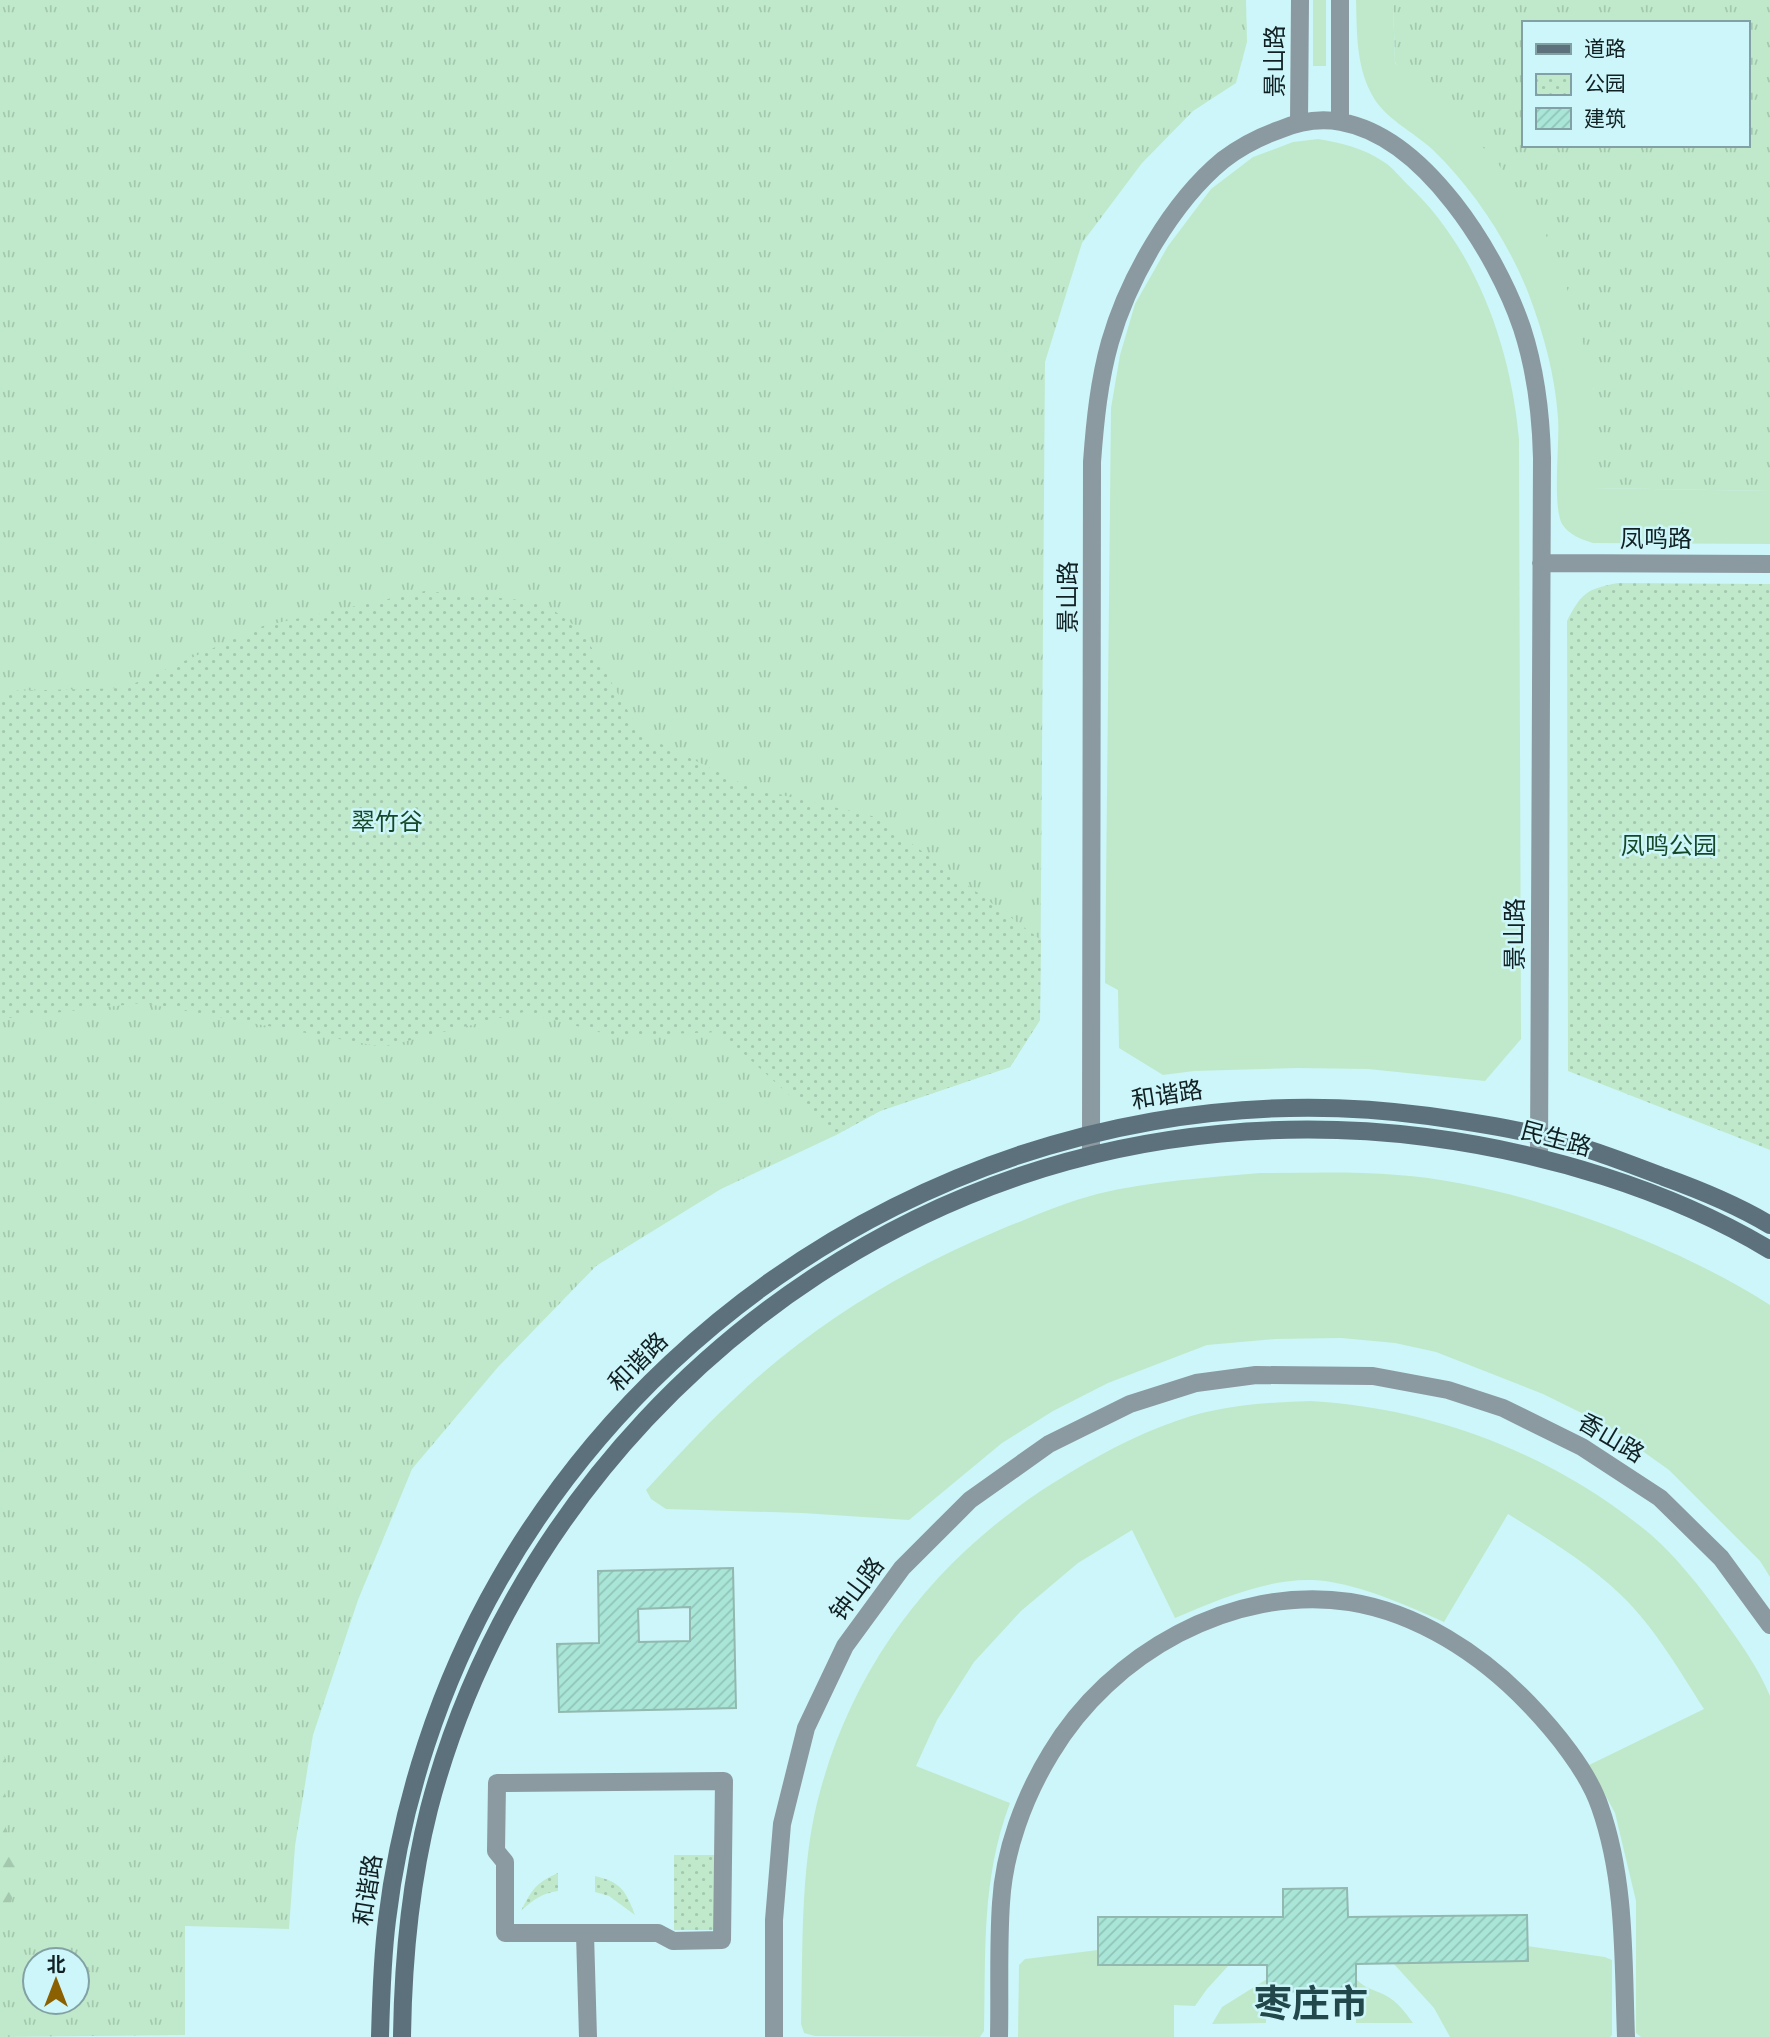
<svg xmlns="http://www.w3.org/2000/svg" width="1770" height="2037" viewBox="0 0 1770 2037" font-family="'Space Grotesk','Noto Sans SC',sans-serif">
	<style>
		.grass { fill: url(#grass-tufts); fill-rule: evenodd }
		.forest { fill: url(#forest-firs) }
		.park { fill: url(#park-dots) }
		.garden { fill: #c0e9cb }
		.building { fill: url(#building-hatch); stroke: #92b8af; stroke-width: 2; fill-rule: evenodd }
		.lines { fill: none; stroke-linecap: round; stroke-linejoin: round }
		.minor { stroke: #8b99a1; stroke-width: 18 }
		.tertiary { stroke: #8b99a1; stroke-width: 18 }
		.secondary { stroke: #5d717c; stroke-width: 18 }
		.labels { text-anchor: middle; stroke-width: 5; stroke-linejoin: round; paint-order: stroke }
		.street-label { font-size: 24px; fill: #112123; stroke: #cdf6fa }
		.park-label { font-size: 24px; fill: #154829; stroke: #cdf6fa }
		.town-label { font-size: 38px; font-weight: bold; fill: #23484c; stroke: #cdf6fa }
	</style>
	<defs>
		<pattern id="grass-tufts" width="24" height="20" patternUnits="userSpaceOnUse" patternTransform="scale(1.75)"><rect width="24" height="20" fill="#c0e9cb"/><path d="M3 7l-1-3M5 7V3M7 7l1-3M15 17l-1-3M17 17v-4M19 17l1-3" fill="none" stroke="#a4c8ae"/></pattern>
		<pattern id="forest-firs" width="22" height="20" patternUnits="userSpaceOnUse" patternTransform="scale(1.75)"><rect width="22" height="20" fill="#c0e9cb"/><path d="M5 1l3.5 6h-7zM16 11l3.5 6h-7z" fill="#a4c8ae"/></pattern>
		<pattern id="park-dots" width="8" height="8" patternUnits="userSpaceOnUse" patternTransform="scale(1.75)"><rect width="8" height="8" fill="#c0e9cb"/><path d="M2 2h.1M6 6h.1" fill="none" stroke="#a4c8ae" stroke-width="1.8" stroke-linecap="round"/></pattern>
		<pattern id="building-hatch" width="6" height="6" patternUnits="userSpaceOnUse" patternTransform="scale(1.75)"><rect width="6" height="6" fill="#a9e6d7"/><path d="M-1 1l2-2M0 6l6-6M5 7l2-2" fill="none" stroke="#90c5b8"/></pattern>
	</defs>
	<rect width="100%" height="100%" fill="#cdf6fa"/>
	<!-- grass -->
	<path class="grass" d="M0,0H1246L1247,42L1236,83L1193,111L1142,163L1082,243L1045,362L1040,1020L1010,1067L880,1111L834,1136L721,1189L596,1266L498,1367L412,1469L358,1600L313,1735L295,1846L289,1929L185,1926V2035L0,2037ZM35,1960H77V2002H35Z
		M1393,0H1770V491L1594,488V389L1395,62ZM1523,23H1747V145H1523Z"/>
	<!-- forest -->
	<path class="forest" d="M0,1754L6,1759L4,1822L21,1871L0,1936Z"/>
	<!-- park -->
	<path class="park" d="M1618,583L1770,584V1150L1568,1071L1567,621C1582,592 1587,589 1618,583Z
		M425,591L542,602L582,631L641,734L751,788L876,817L1041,940L1040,1020L1010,1067L880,1111L834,1136L720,1032L614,1036L524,1012L383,1047L142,1003L0,1019V697L6,691L124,688L263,626Z
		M674,1855H715V1930H674Z
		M558,1873V1891C542,1893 533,1900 521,1911C532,1889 536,1883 558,1873Z
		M595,1876C621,1882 626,1891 635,1915L609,1896L595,1892Z"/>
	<!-- garden -->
	<path class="garden" d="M1313,0H1326V66H1313Z
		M1356,0H1393L1395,63L1494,158L1544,230L1576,312L1594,390V488L1770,491V544L1593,543C1581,539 1569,535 1562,524C1552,505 1560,442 1558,418C1555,375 1544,335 1529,295C1508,241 1474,190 1433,150C1413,131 1384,119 1371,93C1356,64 1357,32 1356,0Z
		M1318,139C1341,143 1364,148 1384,162C1392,167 1400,177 1407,184C1476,248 1511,347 1519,439L1521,1039L1485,1081L1368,1069L1297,1068L1194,1071L1163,1075L1119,1048L1118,990L1105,983L1111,408L1120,355L1135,304L1168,246L1211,189L1253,157L1293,142Z
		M1260,1173C1306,1173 1352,1171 1398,1175C1514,1183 1672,1242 1770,1305V1577L1760,1561L1669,1470L1606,1425L1543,1394L1436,1352L1395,1343L1341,1338L1276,1339L1207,1345L1108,1383L1053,1411L1002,1443L909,1520L802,1513L666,1509L651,1499L646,1490C674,1460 701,1430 731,1402C807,1328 899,1272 997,1231C1029,1218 1063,1203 1097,1194C1150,1181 1205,1178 1260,1173Z
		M1311,1401C1430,1408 1545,1451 1639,1525C1671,1549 1703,1590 1726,1623C1744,1648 1758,1668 1770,1696V2037H1641L1636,2033V1901L1615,1813L1589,1765L1704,1709C1679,1670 1655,1628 1622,1596C1588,1563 1548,1539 1508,1514L1444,1622C1408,1606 1371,1589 1331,1582C1278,1573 1223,1598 1175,1618L1132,1530L1078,1563L1021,1611L974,1662L937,1720L916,1766L1010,1803C981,1880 986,1951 984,2031L980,2037L815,2036L804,2033L801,2024C803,1953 800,1872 817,1803C853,1658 944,1547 1071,1472C1109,1449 1149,1429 1191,1416C1230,1405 1271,1402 1311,1401Z
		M1527,1946L1605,1957L1612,1960V2035L1610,2037H1450L1434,2008L1393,1963L1527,1961Z
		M1098,1950L1099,1965H1229L1207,1989L1195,2006L1174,2005V2037H1018L1019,1965L1025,1959Z
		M1267,1979L1266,2023L1212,2024L1222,2007Z
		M1356,1979C1366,1989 1373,1989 1385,1995C1398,2002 1405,2012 1413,2023H1356Z"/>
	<!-- building -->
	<path class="building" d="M733,1568L736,1708L559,1712L557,1644L599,1643L598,1571ZM690,1607V1641L639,1642L638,1609Z
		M1347,1888L1348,1917L1527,1915L1528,1961L1356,1964V1990L1267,1992V1965H1098V1917H1283V1889Z"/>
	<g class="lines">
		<!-- minor -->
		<path class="minor" d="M1340,0V121
			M1299,122L1300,0
			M1541,563L1770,564
			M1091,1152L1092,462C1095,421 1099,381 1110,342C1128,279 1172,202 1223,160C1240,147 1259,137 1279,130C1298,122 1320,118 1341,122C1425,137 1497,254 1522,328C1536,371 1541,414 1542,458L1539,1157
			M724,1781L722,1940L673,1941L658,1933H505V1862L496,1851L497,1783Z
			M585,1934L588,2037
			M999,2037C1000,1992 998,1947 1001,1903C1004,1851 1024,1797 1051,1753C1110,1654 1232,1584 1350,1602C1418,1613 1481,1654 1528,1703C1554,1730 1588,1771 1600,1807C1626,1881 1623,1960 1626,2037"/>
		<!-- tertiary -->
		<path class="tertiary" d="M774,2037V1920L782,1824L806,1728L845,1646L902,1568L970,1500L1049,1444L1130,1404L1196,1383L1256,1375L1373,1376L1448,1390L1503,1408L1582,1447L1660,1498L1721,1558L1770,1625"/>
		<!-- secondary -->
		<path class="secondary" d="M380,2037C381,1998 382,1959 387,1920C401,1803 440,1683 499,1580C685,1255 1057,1065 1429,1116C1464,1121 1499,1126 1534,1134C1578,1144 1622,1161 1664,1177C1700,1190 1737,1205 1770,1225
			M402,2037C403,1960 410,1884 429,1809C505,1517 734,1273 1020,1176C1150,1132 1290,1120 1426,1137C1542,1152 1669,1189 1770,1250"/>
	</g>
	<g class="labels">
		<!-- street labels -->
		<g class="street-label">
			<text transform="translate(1275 61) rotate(-90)" y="8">景山路</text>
			<text x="1656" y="547">凤鸣路</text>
			<text transform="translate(1068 597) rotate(-90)" y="8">景山路</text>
			<text transform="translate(1515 934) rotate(-90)" y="8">景山路</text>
			<text transform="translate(1167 1095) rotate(-9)" y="8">和谐路</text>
			<text transform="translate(1556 1139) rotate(15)" y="8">民生路</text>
			<text transform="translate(638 1362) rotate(-45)" y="8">和谐路</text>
			<text transform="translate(1611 1438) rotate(31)" y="8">香山路</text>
			<text transform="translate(857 1589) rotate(-53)" y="8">钟山路</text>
			<text transform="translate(368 1890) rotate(-81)" y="8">和谐路</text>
		</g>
		<!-- park labels -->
		<g class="park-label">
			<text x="387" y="830">翠竹谷</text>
			<text x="1669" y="854">凤鸣公园</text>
		</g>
		<!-- town labels -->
		<g class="town-label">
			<text x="1311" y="2017">枣庄市</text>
		</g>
	</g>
	<!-- legend -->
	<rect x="1522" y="21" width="228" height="126" fill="#cdf6fa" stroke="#82a1a4" stroke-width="2"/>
	<rect x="1536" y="44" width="35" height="10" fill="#5d717c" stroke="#82a1a4" stroke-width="2"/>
	<text x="1584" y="56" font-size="21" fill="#112123">道路</text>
	<rect x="1536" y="74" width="35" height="21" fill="url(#park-dots)" stroke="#82a1a4" stroke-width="2"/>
	<text x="1584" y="91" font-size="21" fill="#112123">公园</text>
	<rect x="1536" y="108" width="35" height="21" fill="url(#building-hatch)" stroke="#82a1a4" stroke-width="2"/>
	<text x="1584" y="126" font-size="21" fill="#112123">建筑</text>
	<!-- north arrow -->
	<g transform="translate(56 1981)"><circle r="33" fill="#cdf6fa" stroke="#82a1a4" stroke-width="2"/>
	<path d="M0-5L12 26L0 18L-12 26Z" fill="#8a6001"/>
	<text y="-10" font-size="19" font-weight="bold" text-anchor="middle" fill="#112123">北</text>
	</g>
</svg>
